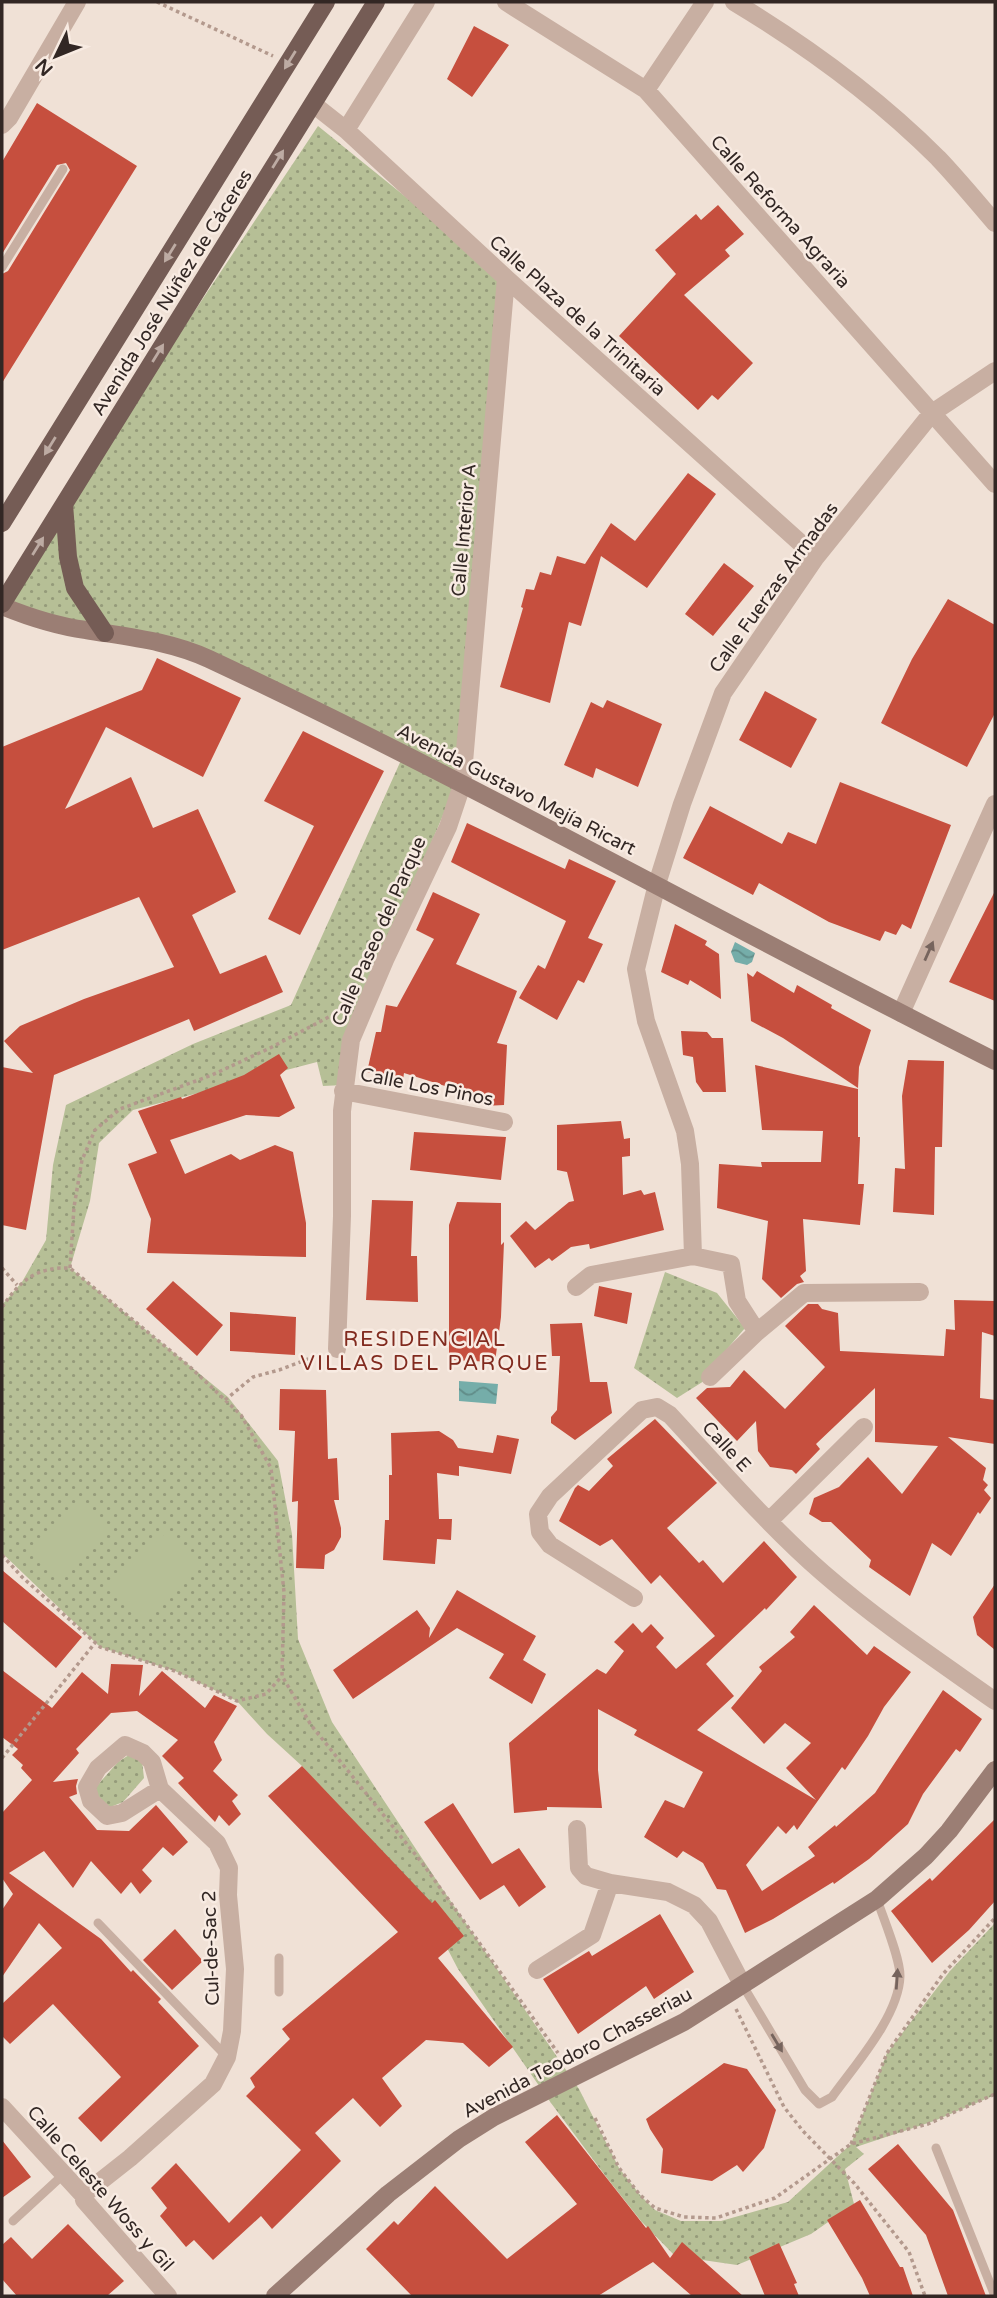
<svg xmlns="http://www.w3.org/2000/svg" width="997" height="2298" viewBox="0 0 997 2298" font-family="'Varela Round',sans-serif">
	<style>
		.grass { fill: url(#grass-dots) }
		.pitch { fill: #b6bf96 }
		.water { fill: url(#water-waves) }
		.building { fill: #c64f3e }
		.lines { fill: none; stroke-linecap: round; stroke-linejoin: round }
		.path { stroke: #b3998d; stroke-width: 3.5; stroke-dasharray: 3.5 3.5; stroke-linecap: butt }
		.lane { stroke: #c8afa2; stroke-width: 9 }
		.street { stroke: #c8afa2; stroke-width: 18 }
		.secondary { stroke: #9b7e74; stroke-width: 18 }
		.primary { stroke: #755c55; stroke-width: 18 }
		.oneway { fill: #bdaba3 }
		.oneway2 { fill: #76645d }
		.labels { text-anchor: middle; stroke-width: 5; stroke-linejoin: round; paint-order: stroke }
		.street-label { font-size: 19px; fill: #322724; stroke: #f8ebe2 }
		.neighbourhood-label { font-size: 21px; letter-spacing: 2px; fill: #812a1e; stroke: #f8ebe2 }
	</style>
	<defs>
		<pattern id="grass-dots" width="8" height="8" patternUnits="userSpaceOnUse" patternTransform="scale(1.75)"><rect width="8" height="8" fill="#b6bf96"/><path d="M2 2h.1M6 6h.1" fill="none" stroke="#959b7a" stroke-width="1.8" stroke-linecap="round"/></pattern>
		<pattern id="water-waves" width="16" height="10" patternUnits="userSpaceOnUse" patternTransform="scale(1.75)"><rect width="16" height="10" fill="#75ada9"/><path d="M0 5q4-4 8 0t8 0" fill="none" stroke="#618d89"/></pattern>
	</defs>
	<rect width="100%" height="100%" fill="#f0e1d6"/>
	<!-- grass -->
	<path class="grass" d="M318,126L506,278L457,782L346,1045L344,1085L323,1086L317,1062L133,1110L99,1143L90,1201L70,1268L228,1397L278,1461L292,1534L298,1639L332,1722L441,1887L579,2089L619,2168L640,2195L655,2210L681,2221H721L788,2202L851,2144L887,2053L950,1971L995,1923V2095L934,2121L856,2147L864,2154L845,2169L854,2204L811,2234L737,2265L675,2256L641,2221L607,2178L551,2103L458,1969L423,1902L302,1766L267,1734L237,1701L175,1671L100,1647L2,1553V1305L22,1282L46,1240L53,1165L66,1105L193,1044L291,1005L402,758L209,659L7,608L32,555Z
		M665,1272L717,1293L745,1328L709,1370L704,1381L677,1398L634,1368Z
		M132,1753L142,1761L144,1778L123,1802L108,1808L99,1804L94,1789L118,1762Z"/>
	<!-- pitch -->
	<path class="pitch" d="M83,1501L111,1531L61,1581L32,1550Z
		M169,1530L201,1566L141,1621L108,1586Z"/>
	<!-- water -->
	<path class="water" d="M735,942L755,953L752,962L747,965L735,962L731,952Z
		M459,1381L498,1384L496,1404L459,1401Z"/>
	<!-- building -->
	<path class="building" d="M474,26L509,45L472,97L447,79Z
		M37,103L137,166L2,383V274L8,271L70,170L66,163L57,165L2,254V162Z
		M718,205L744,234L725,250L730,256L684,295L753,363L718,400L712,395L698,410L619,336L676,274L655,250L696,214L701,220Z
		M688,473L716,494L647,588L601,556L581,626L569,622L550,703L500,687L523,608L521,607L526,589L534,590L540,572L551,575L557,556L585,564L611,523L635,541Z
		M724,563L754,586L713,636L685,614Z
		M948,599L995,625V713L967,767L881,723L912,659Z
		M157,658L241,698L203,777L106,727L65,809L131,777L153,828L198,809L236,892L192,915L220,974L266,955L283,992L194,1031L189,1019L54,1075L26,1230L2,1225V1067L33,1073L4,1041L20,1026L84,999L174,967L139,897L2,950V747L142,690Z
		M765,691L817,719L791,768L739,740Z
		M607,700L662,724L638,787L596,768L593,778L564,765L591,702L603,708Z
		M303,731L384,771L300,935L268,919L314,826L264,801Z
		M840,782L951,825L911,929L902,924L896,935L885,931L880,941L829,922L759,883L753,895L683,858L710,806L782,844L788,832L816,844Z
		M467,823L565,869L569,859L616,881L588,938L603,944L584,983L578,980L557,1020L519,998L538,965L545,969L566,921L451,862Z
		M995,891V1001L949,982Z
		M433,892L480,914L456,964L517,991L497,1043L507,1045L504,1105L484,1106L483,1098L404,1073L403,1080L367,1072L376,1032H381L386,1005L397,1007L434,939L416,930Z
		M675,924L707,941L705,945L719,954L721,999L690,980L688,985L661,972Z
		M757,971L794,993L797,985L832,1005L831,1008L871,1030L859,1067L858,1088L783,1038L751,1021L747,973L753,977Z
		M681,1031L707,1032L712,1038H723L726,1092H703L696,1082L693,1057L683,1055Z
		M279,1054L288,1068L280,1075L295,1108L279,1117L246,1115L170,1140L185,1174L231,1154L240,1160L275,1145L293,1152L306,1223V1257L147,1253L151,1219L128,1164L157,1153L138,1111L181,1097L182,1099L244,1075Z
		M908,1060L944,1061L942,1147H935L934,1215L893,1212L895,1168L905,1169L902,1096Z
		M755,1065L858,1089V1137H860L858,1184H864L860,1225L803,1219L806,1271L800,1276L804,1282L797,1284L781,1298L762,1279L768,1221L717,1208L719,1164L762,1167L761,1162H821L823,1131L762,1130Z
		M621,1121L624,1139L630,1138V1156L622,1157L623,1195L641,1190L644,1195L655,1192L664,1230L590,1249L589,1244L571,1247L552,1261L549,1258L535,1268L510,1236L526,1221L535,1230L569,1202L574,1201L567,1172L557,1170V1125Z
		M414,1132L506,1137L501,1180L410,1170Z
		M372,1200L413,1201L411,1256H417L418,1302L366,1300Z
		M457,1202L501,1203V1245L504,1242L501,1317L495,1362L449,1360V1225Z
		M173,1281L223,1325L197,1356L146,1309Z
		M599,1286L632,1293L627,1324L594,1316Z
		M954,1300L995,1301V1336L982,1332L980,1398L995,1400V1444L948,1437L986,1468L983,1480L988,1485L984,1490L991,1498L980,1514L978,1512L951,1556L932,1543L910,1596L869,1567L871,1560L831,1522H822L809,1514L814,1498L839,1487L868,1457L902,1494L938,1446L875,1442V1388L816,1444L820,1449L796,1474L792,1470L770,1467L758,1451L756,1421L737,1441L696,1398L707,1388L730,1387L744,1370L785,1409L825,1367L785,1326L808,1304H818L822,1309L838,1313L840,1351L944,1356L946,1329L955,1330Z
		M230,1312L296,1317L295,1355L230,1351Z
		M582,1323L590,1382H607L612,1413L575,1440L551,1423V1417L557,1410L560,1356H552L550,1324Z
		M280,1389L326,1390L328,1459L337,1458L339,1500H334L341,1528V1537L334,1550L325,1555L324,1569L296,1568L298,1501L292,1502L295,1431L279,1430Z
		M655,1419L717,1483L667,1528L699,1563L703,1560L723,1583L764,1541L797,1577L766,1610L765,1608L706,1664L734,1696L697,1730L816,1800L786,1768L811,1743L785,1723L764,1744L731,1708L762,1671L759,1667L795,1637L790,1632L814,1605L867,1655L874,1646L911,1672L884,1707L868,1736L845,1770L842,1767L797,1830L794,1825L786,1834L778,1826L746,1865L762,1891L815,1856L808,1847L835,1825L836,1827L875,1793L943,1690L982,1719L960,1752L956,1749L923,1794L908,1824L869,1859L834,1884L833,1882L773,1919L745,1933L726,1890L717,1889L703,1863L683,1851L677,1858L644,1837L665,1800L684,1808L703,1772L634,1735L637,1730L598,1709V1770L602,1808L547,1807V1810L514,1813L509,1743L597,1669L606,1674L624,1651L614,1642L633,1623L642,1633L651,1624L664,1638L656,1647L676,1669L715,1636L660,1575L651,1584L612,1539L600,1546L559,1521L575,1488L578,1485L589,1491L613,1466L607,1459Z
		M439,1431L453,1440L458,1448L493,1453L497,1435L519,1439L511,1474L459,1466V1476L437,1473L439,1519H452L451,1540L437,1539L435,1564L383,1560L385,1520H389V1475H392L391,1433Z
		M2,1570L82,1637L56,1668L2,1621Z
		M995,1584V1650L977,1635L973,1617Z
		M457,1590L536,1636L523,1660L546,1674L532,1704L489,1678L504,1654L457,1628L353,1699L333,1670L417,1610L430,1628L429,1638Z
		M111,1664L143,1665L139,1696L162,1671L205,1708L214,1695L237,1706L214,1742L222,1760L213,1771L238,1795L232,1801L241,1814L229,1826L219,1815L215,1822L178,1783L184,1778L162,1756L178,1740L137,1711L111,1713L76,1749L79,1753L53,1782L78,1779L76,1786L77,1794L69,1797L97,1830L129,1831L156,1805L188,1842L173,1856L163,1847L142,1870L152,1881L140,1894L131,1882L121,1894L91,1861L73,1888L44,1851L9,1873L101,1939L131,1972L133,1970L161,1999L158,2002L199,2046L101,2142L78,2118L121,2077L53,2004L10,2044L2,2036V2004L62,1948L39,1923L2,1977V1910L13,1894L2,1878V1813L32,1780L21,1768L23,1765L12,1755L18,1749L2,1737V1670L52,1708L82,1672L108,1694Z
		M302,1766L432,1903L435,1900L464,1936L438,1958L513,2047L489,2067L463,2043L426,2040L382,2078L402,2106L380,2127L353,2098L315,2133L341,2161L272,2229L261,2216L213,2260L194,2240L186,2247L160,2216L167,2208L151,2188L176,2163L229,2223L301,2150L246,2096L255,2087L250,2078L290,2039L282,2029L398,1932L268,1796Z
		M453,1803L492,1864L519,1848L546,1887L519,1907L504,1885L480,1900L424,1822Z
		M995,1819V1901L969,1930L932,1963L891,1911L930,1878L932,1881Z
		M660,1914L694,1972L654,1999L646,1986L578,2034L543,1979L589,1951L592,1956Z
		M175,1929L203,1961L172,1990L143,1960Z
		M724,2063L747,2069L776,2110L764,2148L743,2172L737,2165L712,2181L661,2173L663,2149L650,2129L646,2119Z
		M557,2115L646,2228L648,2226L670,2258L682,2242L743,2296H692L653,2262L598,2296H412L366,2249L394,2221L398,2225L435,2186L507,2259L577,2204L525,2142Z
		M2,2140L31,2177L2,2198Z
		M898,2144L953,2210L986,2296H948L926,2235L868,2169Z
		M860,2200L900,2267H903L913,2296H870L862,2278L827,2220Z
		M68,2224L124,2281L107,2296H17L2,2279V2245L11,2237L32,2259Z
		M779,2243L797,2283L794,2284L799,2296H765L749,2257Z"/>
	<g class="lines">
		<!-- path -->
		<path class="path" d="M157,2L273,56
			M2,1268L17,1285
			M70,1268L74,1207L82,1160L95,1130L120,1109L212,1075L270,1048L342,1010
			M2,1307C21,1280 36,1267 70,1268L189,1366L241,1415L271,1468L284,1592L282,1676L311,1725L423,1864L558,2053
			M225,1400L253,1377L279,1370L319,1355
			M2,1555L22,1577L100,1647L175,1671L237,1701L266,1694L282,1676
			M2,1758L95,1643
			M736,2009L784,2107L803,2131L854,2183L909,2252L925,2296
			M595,2118L619,2168L640,2195L655,2208L684,2217L716,2218L775,2198L851,2144L928,2124L995,2094
			M851,2144L887,2053L943,1974L995,1918"/>
		<!-- lane -->
		<path class="lane" d="M2,267L63,169
			M98,1923L227,2057
			M742,1984L805,2090L819,2104L832,2097C855,2065 899,2016 900,1976C900,1957 883,1918 877,1899
			M279,1992V1958
			M936,2148L995,2296
			M13,2221L64,2174"/>
		<!-- street -->
		<path class="street" d="M506,2L646,90L995,484
			M734,2C807,46 878,98 938,158C958,179 976,201 995,223
			M646,90L705,2
			M313,104L346,130L506,278L816,557
			M2,125L9,118L77,2
			M346,130L426,2
			M901,1013L995,804
			M343,1091L504,1122
			M576,1287L591,1275L693,1256
			M757,1332L737,1301L731,1264L693,1256L690,1164L685,1131L646,1021L636,969L657,884L682,804L723,693L816,557L932,413L995,371
			M337,1349L342,1216V1111L351,1040L385,960L448,827L462,785L506,278
			M710,1377L757,1332L804,1293L920,1292
			M769,1521L864,1427
			M634,1598L550,1545L540,1532L538,1514L550,1496L642,1410L657,1407L670,1415C720,1469 768,1525 823,1573C877,1620 937,1660 995,1701
			M577,1829L579,1868L586,1876L610,1883L668,1892L694,1905L709,1921L742,1984
			M537,1970L592,1935L610,1883
			M2,2107L83,2195L84,2200L168,2296
			M83,2195L130,2158L213,2084L227,2057L232,2031L235,1969L228,1895L229,1868L217,1843L160,1789L152,1762L143,1753L125,1745L98,1768L87,1787L91,1801L107,1816L122,1813L160,1789"/>
		<!-- secondary -->
		<path class="secondary" d="M2,606C29,617 57,626 86,630C128,637 170,641 209,659C476,784 732,929 995,1061
			M275,2296L388,2194L459,2139L494,2117L684,2022L877,1899L926,1856L949,1831L995,1770"/>
		<!-- primary -->
		<path class="primary" d="M64,504L68,557L75,588L105,633
			M2,523L326,2
			M2,604L376,2"/>
	</g>
	<!-- one-way arrows -->
	<defs><path id="oneway-solid" d="M-6-.8H1V-3.2L6.5 0L1 3.2V.8H-6Z" transform="scale(1.75)"/></defs>
	<g class="oneway">
		<use href="#oneway-solid" transform="translate(290 60) rotate(122)"/>
		<use href="#oneway-solid" transform="translate(278 159) rotate(-58)"/>
		<use href="#oneway-solid" transform="translate(170 253) rotate(122)"/>
		<use href="#oneway-solid" transform="translate(158 353) rotate(-58)"/>
		<use href="#oneway-solid" transform="translate(50 446) rotate(122)"/>
		<use href="#oneway-solid" transform="translate(38 546) rotate(-58)"/>
	</g>
	<g class="oneway2">
		<use href="#oneway-solid" transform="translate(929 951) rotate(-66)"/>
		<use href="#oneway-solid" transform="translate(897 1979) rotate(-86)"/>
		<use href="#oneway-solid" transform="translate(777 2043) rotate(59)"/>
	</g>
	<g class="labels">
		<!-- street labels -->
		<g class="street-label">
			<text transform="translate(781 211) rotate(48)" y="7">Calle Reforma Agraria</text>
			<text transform="translate(171 292) rotate(-58)" y="7">Avenida José Núñez de Cáceres</text>
			<text transform="translate(578 315) rotate(42)" y="7">Calle Plaza de la Trinitaria</text>
			<text transform="translate(463 530) rotate(-85)" y="7">Calle Interior A</text>
			<text transform="translate(773 587) rotate(-54)" y="7">Calle Fuerzas Armadas</text>
			<text transform="translate(517 789) rotate(27)" y="7">Avenida Gustavo Mejía Ricart</text>
			<text transform="translate(378 931) rotate(-66)" y="7">Calle Paseo del Parque</text>
			<text transform="translate(427 1086) rotate(11)" y="7">Calle Los Pinos</text>
			<text transform="translate(727 1446) rotate(47)" y="7">Calle E</text>
			<text transform="translate(210 1948) rotate(-92)" y="7">Cul-de-Sac 2</text>
			<text transform="translate(577 2052) rotate(-28)" y="7">Avenida Teodoro Chasseriau</text>
			<text transform="translate(101 2188) rotate(49)" y="7">Calle Celeste Woss y Gil</text>
		</g>
		<!-- neighbourhood labels -->
		<g class="neighbourhood-label">
			<text x="425" y="1346">RESIDENCIAL<tspan x="425" dy="24">VILLAS DEL PARQUE</tspan></text>
		</g>
	</g>
	<!-- border -->
	<rect width="997" height="2298" fill="none" stroke="#322724" stroke-width="7"/>
	<!-- north arrow -->
	<g transform="translate(56 56) rotate(227)" stroke="#f8ebe2" stroke-width="5" paint-order="stroke">
	<path d="M0-5L12 26L0 18L-12 26Z" fill="#322724"/>
	<text y="-10" font-size="19" font-weight="bold" text-anchor="middle" fill="#322724">N</text>
	</g>
</svg>
